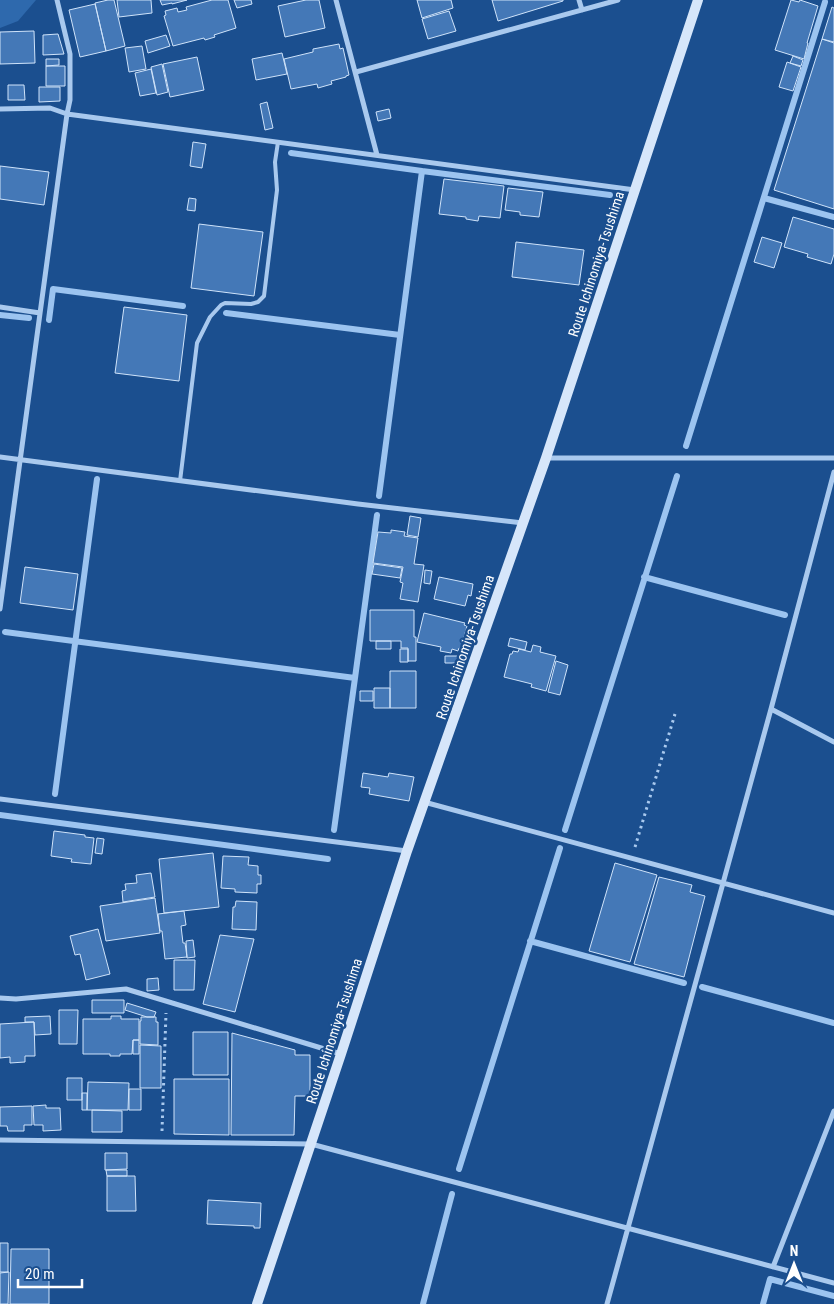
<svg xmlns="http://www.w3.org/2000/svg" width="834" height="1304" viewBox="0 0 834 1304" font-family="'Roboto Condensed',sans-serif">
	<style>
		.green { fill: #2e69ad }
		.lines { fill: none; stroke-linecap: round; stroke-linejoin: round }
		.stream { stroke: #9cc4f0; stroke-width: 6 }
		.building { fill: #4478b7; stroke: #cfe3fa }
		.path { stroke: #a9c9ee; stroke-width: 3; stroke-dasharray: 2.5 4; stroke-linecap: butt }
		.lane { stroke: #a9c9ee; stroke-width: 4 }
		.street { stroke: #a9c9ee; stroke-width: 5 }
		.secondary { stroke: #d6e6fa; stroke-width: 10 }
		.labels { text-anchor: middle; stroke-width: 5; stroke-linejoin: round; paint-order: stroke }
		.street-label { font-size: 14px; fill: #fff; stroke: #1b4f8f }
	</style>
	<rect width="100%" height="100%" fill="#1b4f8f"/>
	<!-- green -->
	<path class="green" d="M0,0H36L18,21L0,28Z"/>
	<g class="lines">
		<!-- stream -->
		<path class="stream" d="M291,153L422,171
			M764,198L834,217
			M226,313L400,335
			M0,315L29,318
			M49,320L53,289L183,306
			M686,446L825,2
			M379,496L422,171L610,195
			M644,577L785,615
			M5,632L355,678L377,515
			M55,794L97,479
			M0,815L328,859
			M334,830L355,678
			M565,830L677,476
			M530,941L684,983
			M702,987L834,1023
			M459,1169L560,848
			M423,1304L452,1194
			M763,1304L770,1279L834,1296"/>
	</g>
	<!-- building -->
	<path class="building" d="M108,0H114L125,46L106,51L95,3Z
		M117,0H151L152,13L119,17Z
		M160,0H187L172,4V3L162,5Z
		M212,0H228L236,28L214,35L215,37L205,40L204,38L173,46L164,16L166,15L165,11L177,8L178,12L187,10L186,7Z
		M234,0H251L252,4L237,8Z
		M306,0H319L325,28L285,37L278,6Z
		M417,0H451L453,8L422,18Z
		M492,0H563V1L498,21Z
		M791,0L799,2L800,0L818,6L807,43H808L804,59L775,50Z
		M95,4L106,51L80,57L69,10Z
		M832,7L834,8V42L822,39Z
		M449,11L456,31L428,39L422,19Z
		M34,31L35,63L0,64V32Z
		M58,34L64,54L43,55V35Z
		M166,35L170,46L148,53L145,41Z
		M822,39L834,43V209L774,190Z
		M339,44L340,49L343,48L349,75L346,76V77L331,81L332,84L318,88L317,84L291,89L284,59L313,52V49Z
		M142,46L146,69L129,72L125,48Z
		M282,53L287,74L256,80L252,59Z
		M793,56L803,60L801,66L790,63Z
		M197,57L204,90L170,97L163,64Z
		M46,59H59V65L46,66Z
		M787,62L801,67L793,91L779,87Z
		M162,64L168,92L157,95L151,67Z
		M46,66H65V86H46Z
		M151,69L156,93L140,96L135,73Z
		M8,85H24L25,100H8Z
		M39,87H60V101L39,102Z
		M267,102L273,128L265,130L260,104Z
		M389,109L391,118L378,121L376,112Z
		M193,142L206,144L202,168L190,166Z
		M0,166L49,172L44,205L0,199Z
		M444,179L504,186L500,218L479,216L478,221L466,219V217L439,214Z
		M508,188L543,192L539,217L520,215V212L505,210Z
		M189,198L196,199L195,211L187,210Z
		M793,217L834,229V254L831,264L807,257L808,254L784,247Z
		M199,224L263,232L254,296L191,288Z
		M762,237L782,243L774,268L754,262Z
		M516,242L584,250L579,285L512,277Z
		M124,307L187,315L179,381L115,373Z
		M410,516L421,518L418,537L407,535Z
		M391,530L405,532L404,536L418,538L414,564L424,565L418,602L400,599L403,583L400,582L403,567L373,563L378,532L391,533Z
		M374,564L402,568L400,578L372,574Z
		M25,567L78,574L73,610L20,603Z
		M425,570L432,571L430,584L424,583Z
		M439,577L473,584L471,596L468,595L465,606L434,599Z
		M370,610H414V637H416V661H408V648H401V641H370Z
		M424,613L465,623L464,625L467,626L461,649L459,648L458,651L452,649L451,653L440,651L441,647L417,642Z
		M510,638L527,642L525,650L508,646Z
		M376,641H391V649H376Z
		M533,645L541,647L540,652L556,656L546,691L531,687L532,684L504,677L510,654H512L513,651L518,652L519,649L531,652Z
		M400,649H408V662H400Z
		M445,656H464L463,663H445Z
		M556,661L568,665L560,695L548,692Z
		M390,671H416V708H390Z
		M374,688H390V708H374Z
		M360,691H373V701H360Z
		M363,773L388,777L389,773L414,777L409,801L369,794L370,788L361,787Z
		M54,831L85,835V837L94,838L91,864L71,862L72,859L51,856Z
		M97,838L104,839L102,854L95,853Z
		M213,853L219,907L164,913L159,859Z
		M223,856L249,857L248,865L258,866V875H261V884H257V893L235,892V889L221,888Z
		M615,863L657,875L630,962L589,951Z
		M151,873L155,897L123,902L122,891L126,890L125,884L137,883L136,875Z
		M659,877L692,885L690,892L705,896L684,977L634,964Z
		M155,898L160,933L106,941L100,906Z
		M236,901L257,902L256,930L232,929L233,907H235Z
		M184,911L186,925L181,926L183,943H185L187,957L165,959L162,931H160L158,914Z
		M98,929L110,974L86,980L80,954L75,955L70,936Z
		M220,935L254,939L235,1012L203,1004Z
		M193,940L195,957L187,958L186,941Z
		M174,960H195L194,990H174Z
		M158,978L159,990L147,991V979Z
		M92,1000H124V1013H92Z
		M127,1003L156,1012L154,1017H147L125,1010Z
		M59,1010H78L77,1044H59Z
		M50,1016L51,1034L35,1035L34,1022H25V1017Z
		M111,1016H121V1019H139V1040H133L132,1054H120V1056H110V1054H83V1019H111Z
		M141,1017H156V1022H158V1045L140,1044V1021H141Z
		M34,1022L35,1056H25V1062L10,1063V1057L0,1058V1024Z
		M193,1032H228V1075H193Z
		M232,1033L295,1050V1055H310V1096H295L294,1135H231Z
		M133,1040H139V1054H133Z
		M140,1045L161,1046V1088H140Z
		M67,1078H82V1100H67Z
		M174,1079H229V1135L174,1134Z
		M88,1082L129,1083L128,1110H87Z
		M129,1089H141V1110H129Z
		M82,1093H87V1110H82Z
		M46,1105V1108H60L61,1130L43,1131V1125H34L33,1106Z
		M32,1106V1125H24V1131H8L7,1126H0V1107Z
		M92,1110L122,1111V1132H92Z
		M105,1153H127V1169L105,1170Z
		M106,1170H127V1176H107Z
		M107,1176H135L136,1211H107Z
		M208,1200L261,1203L260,1228H254V1226L207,1224Z
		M0,1243H8V1272H0Z
		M11,1249H49V1304H10Z
		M9,1272L8,1304H0V1273Z"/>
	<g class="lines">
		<!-- path -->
		<path class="path" d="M635,847L675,714
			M162,1131L166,1013"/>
		<!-- lane -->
		<path class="lane" d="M180,481L197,343L210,317L221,305L225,303L251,304L258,302L264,296L277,190L275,162L278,142"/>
		<!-- street -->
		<path class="street" d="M336,0L377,155
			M579,0L582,10
			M356,72L618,0
			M0,109L50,108L67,114L635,190
			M0,307L40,313
			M0,457L358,504L523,523
			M546,458H834
			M0,609L67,114L70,100V54L57,0
			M771,709L834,742
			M0,799L407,851
			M424,802L834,913
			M0,998L16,999L126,989L341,1054
			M0,1140L311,1144L834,1283
			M773,1267L834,1111
			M607,1304L771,709L834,472"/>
		<!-- secondary -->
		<path class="secondary" d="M257,1304L341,1054L407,851L546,458L698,0"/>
	</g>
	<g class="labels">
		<!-- street labels -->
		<g class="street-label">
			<text transform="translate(596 264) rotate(-72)" y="5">Route Ichinomiya-Tsushima</text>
			<text transform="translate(465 647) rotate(-71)" y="5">Route Ichinomiya-Tsushima</text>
			<text transform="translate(334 1031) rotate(-72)" y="5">Route Ichinomiya-Tsushima</text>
		</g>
	</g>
	<!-- north arrow -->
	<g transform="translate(794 1264)" stroke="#1b4f8f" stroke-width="4" paint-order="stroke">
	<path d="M0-4L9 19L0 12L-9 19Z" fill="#ffffff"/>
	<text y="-8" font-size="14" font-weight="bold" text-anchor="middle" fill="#ffffff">N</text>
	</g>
	<!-- scale -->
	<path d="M18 1279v8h64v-8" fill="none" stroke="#ffffff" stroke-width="2.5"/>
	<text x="25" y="1279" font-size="15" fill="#ffffff" stroke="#1b4f8f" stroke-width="4" paint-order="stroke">20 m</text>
</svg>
